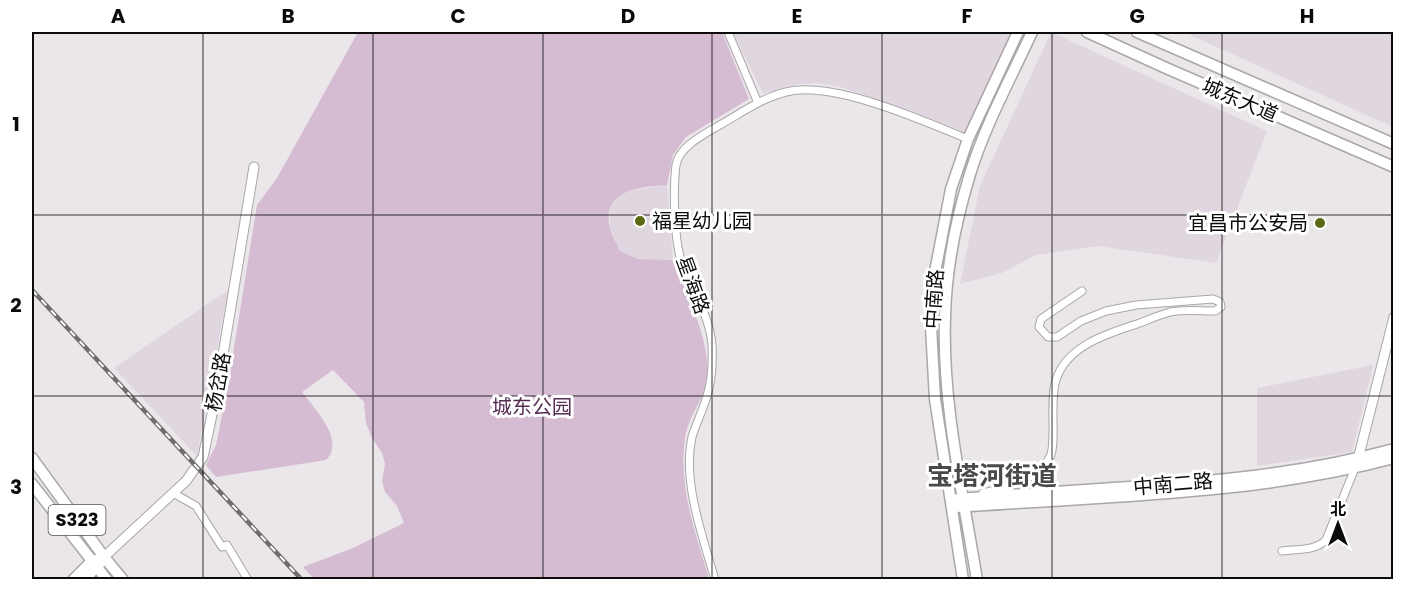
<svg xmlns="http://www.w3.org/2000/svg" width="1425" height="611" viewBox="0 0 1425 611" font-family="Poppins,'Noto Sans SC',sans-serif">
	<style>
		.built { fill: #e0d6df }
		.green { fill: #d5bcd2 }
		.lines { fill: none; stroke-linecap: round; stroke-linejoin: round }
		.minor-casing { stroke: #aaa6a9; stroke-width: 9 }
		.tertiary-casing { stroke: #aaa6a9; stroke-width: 11 }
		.secondary-casing { stroke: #aaa6a9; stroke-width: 13 }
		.primary-casing { stroke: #aaa6a9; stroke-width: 13 }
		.minor { stroke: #fff; stroke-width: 7 }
		.tertiary { stroke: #fff; stroke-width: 9 }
		.secondary { stroke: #fff; stroke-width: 10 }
		.primary { stroke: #fff; stroke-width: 10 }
		.rail-casing { stroke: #706d6f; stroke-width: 4.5 }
		.rail { stroke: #fff; stroke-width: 2; stroke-dasharray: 7; stroke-linecap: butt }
		.grid { fill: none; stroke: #0c0b0c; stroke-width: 1.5; stroke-opacity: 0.55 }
		.poi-dot { fill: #5c6a13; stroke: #fff; stroke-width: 2 }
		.labels { text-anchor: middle; stroke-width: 6; stroke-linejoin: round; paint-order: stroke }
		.shield { fill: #fff; stroke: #555455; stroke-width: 1.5 }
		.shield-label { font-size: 18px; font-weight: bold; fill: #0c0b0c }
		.street-label { font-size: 20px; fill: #0c0b0c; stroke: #fff }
		.poi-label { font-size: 20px; fill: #0c0b0c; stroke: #fff; text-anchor: start }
		.park-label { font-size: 20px; fill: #552d53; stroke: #fff }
		.district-label { font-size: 26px; font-weight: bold; fill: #4b484a; stroke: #fff }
		.neatline { fill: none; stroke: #0c0b0c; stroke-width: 2 }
		.grid-label { font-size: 20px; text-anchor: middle; font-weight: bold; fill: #0c0b0c }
	</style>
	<rect width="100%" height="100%" fill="#eae6e9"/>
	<!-- built -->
	<path class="built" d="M733,32H1012L965,132L912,111L837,86L815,83L797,84L763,94Z
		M1051,32L1267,131L1216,263L1098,246L1036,255L1002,273L960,284L980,186Z
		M1184,32H1393V127L1210,44Z
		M667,185L673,260L638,259L620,251L610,229V207L616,198L626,191Z
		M228,290L197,456L114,368Z
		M1373,365L1352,452L1257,466V388Z"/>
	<!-- green -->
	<path class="green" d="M358,32H722L749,99L686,137L673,155L667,185C639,187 601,189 610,229C612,236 617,244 620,251L638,259L673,260C686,292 712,344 707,379C704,400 687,418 685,439C678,487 696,534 709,579H314L303,567L353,548L404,523L397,506L385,492L382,481L385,464L382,453L372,438L366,423L364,402L333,370L302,392C314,408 346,440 326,460L216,477L206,465L216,445L227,391L257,205L277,178Z"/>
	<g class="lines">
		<!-- minor casing -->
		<g class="minor-casing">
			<path id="minor" d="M728,32L758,103
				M173,493L196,506L222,547L227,545L248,580
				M983,493C1007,487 1037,481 1050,457C1057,443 1049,400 1056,380C1067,345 1109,333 1140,323C1149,319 1160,315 1170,312C1184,309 1201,311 1215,311L1221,307L1220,302L1213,299L1136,305L1106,311L1081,321L1057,337H1048L1039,327L1041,319L1082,291
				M1282,551C1297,549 1315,551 1326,540L1355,468
				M715,580C703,537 682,482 692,437C696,424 702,412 706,399C712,382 713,364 712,345C710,316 691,288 681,260C674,238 673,189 676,165C679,147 703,135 718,126C740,114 761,98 786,92C833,80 923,121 968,139"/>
		</g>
		<!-- tertiary casing -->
		<g class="tertiary-casing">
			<path id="tertiary" d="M1357,463L1394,317
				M104,557L186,481L203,457L217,391L254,167"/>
		</g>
		<!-- secondary casing -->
		<g class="secondary-casing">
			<path id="secondary" d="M951,500C1099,485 1249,489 1394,449
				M956,507C1102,496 1251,496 1394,458
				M73,580L91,562L104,557
				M84,580L101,562"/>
		</g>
		<!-- primary casing -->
		<g class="primary-casing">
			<path id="primary" d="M1087,32L1166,68L1394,167
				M1137,32L1394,144
				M32,458L104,557L123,580
				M32,484L107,580
				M963,580L935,399L931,327L935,272L951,189L968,139L1018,32
				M977,580C963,493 942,405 945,317C946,269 956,220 970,174C985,125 1011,78 1032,32"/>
		</g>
		<!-- minor -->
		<use href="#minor" class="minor"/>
		<!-- tertiary -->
		<use href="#tertiary" class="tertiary"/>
		<!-- secondary -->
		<use href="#secondary" class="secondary"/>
		<!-- primary -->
		<use href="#primary" class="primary"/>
		<!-- rail casing -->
		<g class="rail-casing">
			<path id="rail" d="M32,290L302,580"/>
		</g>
		<!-- rail -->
		<use href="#rail" class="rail"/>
	</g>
	<!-- grid -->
	<path class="grid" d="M203,32V580M373,32V580M543,32V580M712,32V580M882,32V580M1052,32V580M1222,32V580M32,215H1394M32,396H1394"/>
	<!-- markers -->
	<g class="poi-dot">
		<circle cx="640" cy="221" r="6"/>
		<circle cx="1320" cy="223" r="6"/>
	</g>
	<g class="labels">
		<!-- shield labels -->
		<rect class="shield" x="48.5" y="505" width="57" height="30" rx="4.5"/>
		<g class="shield-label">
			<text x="77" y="526">S323</text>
		</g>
		<!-- street labels -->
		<g class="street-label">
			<text transform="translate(1240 100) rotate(23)" y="7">城东大道</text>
			<text transform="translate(693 285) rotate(70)" y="7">星海路</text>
			<text transform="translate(934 299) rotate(-86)" y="7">中南路</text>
			<text transform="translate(218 382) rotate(-80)" y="7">杨岔路</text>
			<text transform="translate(1173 484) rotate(-5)" y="7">中南二路</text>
		</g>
		<!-- poi labels -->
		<g class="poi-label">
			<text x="652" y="228">福星幼儿园</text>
			<text x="1308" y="230" text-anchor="end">宜昌市公安局</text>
		</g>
		<!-- park labels -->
		<g class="park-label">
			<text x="532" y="414">城东公园</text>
		</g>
		<!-- district labels -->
		<g class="district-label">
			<text x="992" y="485">宝塔河街道</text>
		</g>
	</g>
	<!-- border -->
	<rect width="1425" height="611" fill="none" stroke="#ffffff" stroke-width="66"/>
	<!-- north arrow -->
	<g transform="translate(1338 524)" stroke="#ffffff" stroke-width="4.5" paint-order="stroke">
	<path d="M0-4.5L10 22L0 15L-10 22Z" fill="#0c0b0c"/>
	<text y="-9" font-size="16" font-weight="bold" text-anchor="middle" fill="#0c0b0c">北</text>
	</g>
	<rect x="33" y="33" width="1359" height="545" class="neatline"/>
	<g class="grid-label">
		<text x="118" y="23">A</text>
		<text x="288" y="23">B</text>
		<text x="458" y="23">C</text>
		<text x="628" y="23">D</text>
		<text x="797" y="23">E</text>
		<text x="967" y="23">F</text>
		<text x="1137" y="23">G</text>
		<text x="1307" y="23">H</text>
		<text x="16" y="131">1</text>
		<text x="16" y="312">2</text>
		<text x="16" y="494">3</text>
	</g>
</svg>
